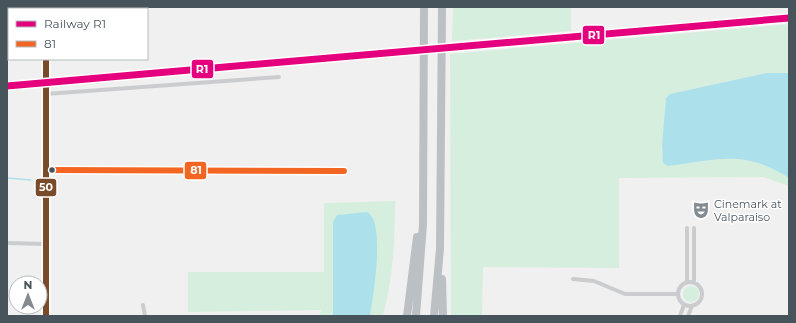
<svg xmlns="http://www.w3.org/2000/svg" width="796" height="323" viewBox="0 0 796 323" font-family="Montserrat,sans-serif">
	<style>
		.green { fill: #d6eedd }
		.water { fill: #ace1eb }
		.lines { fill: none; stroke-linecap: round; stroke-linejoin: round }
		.stream { stroke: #ace1eb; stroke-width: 1.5 }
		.minor { stroke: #caccce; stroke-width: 4 }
		.tertiary { stroke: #caccce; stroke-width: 5 }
		.motorway { stroke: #bbc0c5; stroke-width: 8 }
		.bus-1-casing { stroke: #fff; stroke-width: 9 }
		.bus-2-casing { stroke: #fff; stroke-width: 9 }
		.bus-1 { stroke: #f26522; stroke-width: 6 }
		.bus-2 { stroke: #7a4b2a; stroke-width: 6 }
		.rail-1-casing { stroke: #fff; stroke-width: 10 }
		.rail-1 { stroke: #e5007d; stroke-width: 7 }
		.bus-dot { fill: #48545c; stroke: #fff; stroke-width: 1.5 }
		.labels { text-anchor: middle; stroke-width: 3; stroke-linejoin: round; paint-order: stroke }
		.poi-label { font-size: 11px; fill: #48545c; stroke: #fff; text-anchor: start }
		.line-badge { stroke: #fff; stroke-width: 1.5 }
		.badge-label { font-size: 11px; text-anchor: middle; font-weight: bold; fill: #fff }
	</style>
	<rect width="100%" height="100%" fill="#f1f0f0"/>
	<!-- green -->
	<path class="green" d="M453,7H571V31L452,41Z
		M789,24V73H766L670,94L666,98L662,156L668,165C719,160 742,149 789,178V186L763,177L619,178V268L483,267L482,316H451L450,54Z
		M395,201C395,240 393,278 383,316H319L321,310L188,312V272H324V203Z
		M683 294a8 8 0 1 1 16 0a8 8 0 1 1-16 0Z"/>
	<!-- water -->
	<path class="water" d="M766,73H789V178C742,149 719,160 668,166L663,163L662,146L666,98L670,94Z
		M367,212C386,221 373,297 370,316H333V222L337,215Z"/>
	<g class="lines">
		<!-- stream -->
		<path class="stream" d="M7,178L31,180"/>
		<!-- minor -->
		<path class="minor" d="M46,94L279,77
			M47,170L344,171
			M687,228V282
			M7,243L47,244
			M573,279L594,281L625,294H678
			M678 294a12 12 0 1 1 24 0a12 12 0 1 1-24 0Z
			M694,282V228
			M143,305L145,316
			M680,316L684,305
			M688,316L692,306"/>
		<!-- tertiary -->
		<path class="tertiary" d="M46,9V7
			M46,316V59"/>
		<!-- motorway -->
		<path class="motorway" d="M442,279L443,316
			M407,316L417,237
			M416,316L423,224L424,7
			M434,316L440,249L442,7"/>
		<!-- bus-1 casing -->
		<g class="bus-1-casing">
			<path id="bus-1" d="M47,170L344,171"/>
		</g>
		<!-- bus-2 casing -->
		<g class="bus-2-casing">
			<path id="bus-2" d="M46,316V59"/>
		</g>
		<!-- bus-1 -->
		<use href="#bus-1" class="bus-1"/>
		<!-- bus-2 -->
		<use href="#bus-2" class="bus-2"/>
		<!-- rail-1 casing -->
		<g class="rail-1-casing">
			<path id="rail-1" d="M7,86L789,18"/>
		</g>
		<!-- rail-1 -->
		<use href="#rail-1" class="rail-1"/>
	</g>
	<!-- icons -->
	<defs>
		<g id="theatre-bare" transform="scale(1.38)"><path d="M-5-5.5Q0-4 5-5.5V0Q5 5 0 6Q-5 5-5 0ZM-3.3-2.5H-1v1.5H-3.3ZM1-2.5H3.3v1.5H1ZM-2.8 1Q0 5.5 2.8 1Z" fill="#838b90" stroke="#fff" stroke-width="2.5" paint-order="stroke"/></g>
	</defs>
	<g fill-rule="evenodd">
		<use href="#theatre-bare" x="701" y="210"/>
	</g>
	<!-- markers -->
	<circle class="bus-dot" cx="52" cy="170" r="3.5"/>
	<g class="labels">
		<!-- poi labels -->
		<g class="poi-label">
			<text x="714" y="208">Cinemark at<tspan x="714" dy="13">Valparaiso</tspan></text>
		</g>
	</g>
	<g class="line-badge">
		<rect x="582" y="25" width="23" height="20" rx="4" fill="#e5007d"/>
		<rect x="191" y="59" width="23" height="20" rx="4" fill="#e5007d"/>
		<rect x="184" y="161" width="23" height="19" rx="4" fill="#f26522"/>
		<rect x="35" y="178" width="22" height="19" rx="4" fill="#7a4b2a"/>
	</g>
	<g class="badge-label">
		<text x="594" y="39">R1</text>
		<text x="202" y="73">R1</text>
		<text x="196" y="174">81</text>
		<text x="46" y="191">50</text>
	</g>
	<!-- border -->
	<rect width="796" height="323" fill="none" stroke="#48545c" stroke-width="16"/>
	<!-- legend -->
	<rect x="8" y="8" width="140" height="52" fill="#ffffff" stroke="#b6bbbe"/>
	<rect x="16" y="21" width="20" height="6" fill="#e5007d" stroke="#b6bbbe"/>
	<text x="44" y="28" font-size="12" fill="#48545c">Railway R1</text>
	<rect x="16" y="41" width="20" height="6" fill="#f26522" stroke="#b6bbbe"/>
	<text x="44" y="48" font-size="12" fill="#48545c">81</text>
	<!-- north arrow -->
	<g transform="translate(28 295)"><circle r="19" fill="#ffffff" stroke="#b6bbbe"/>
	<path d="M0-3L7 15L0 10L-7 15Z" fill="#838b90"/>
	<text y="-6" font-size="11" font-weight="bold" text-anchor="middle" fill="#48545c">N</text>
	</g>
</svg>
